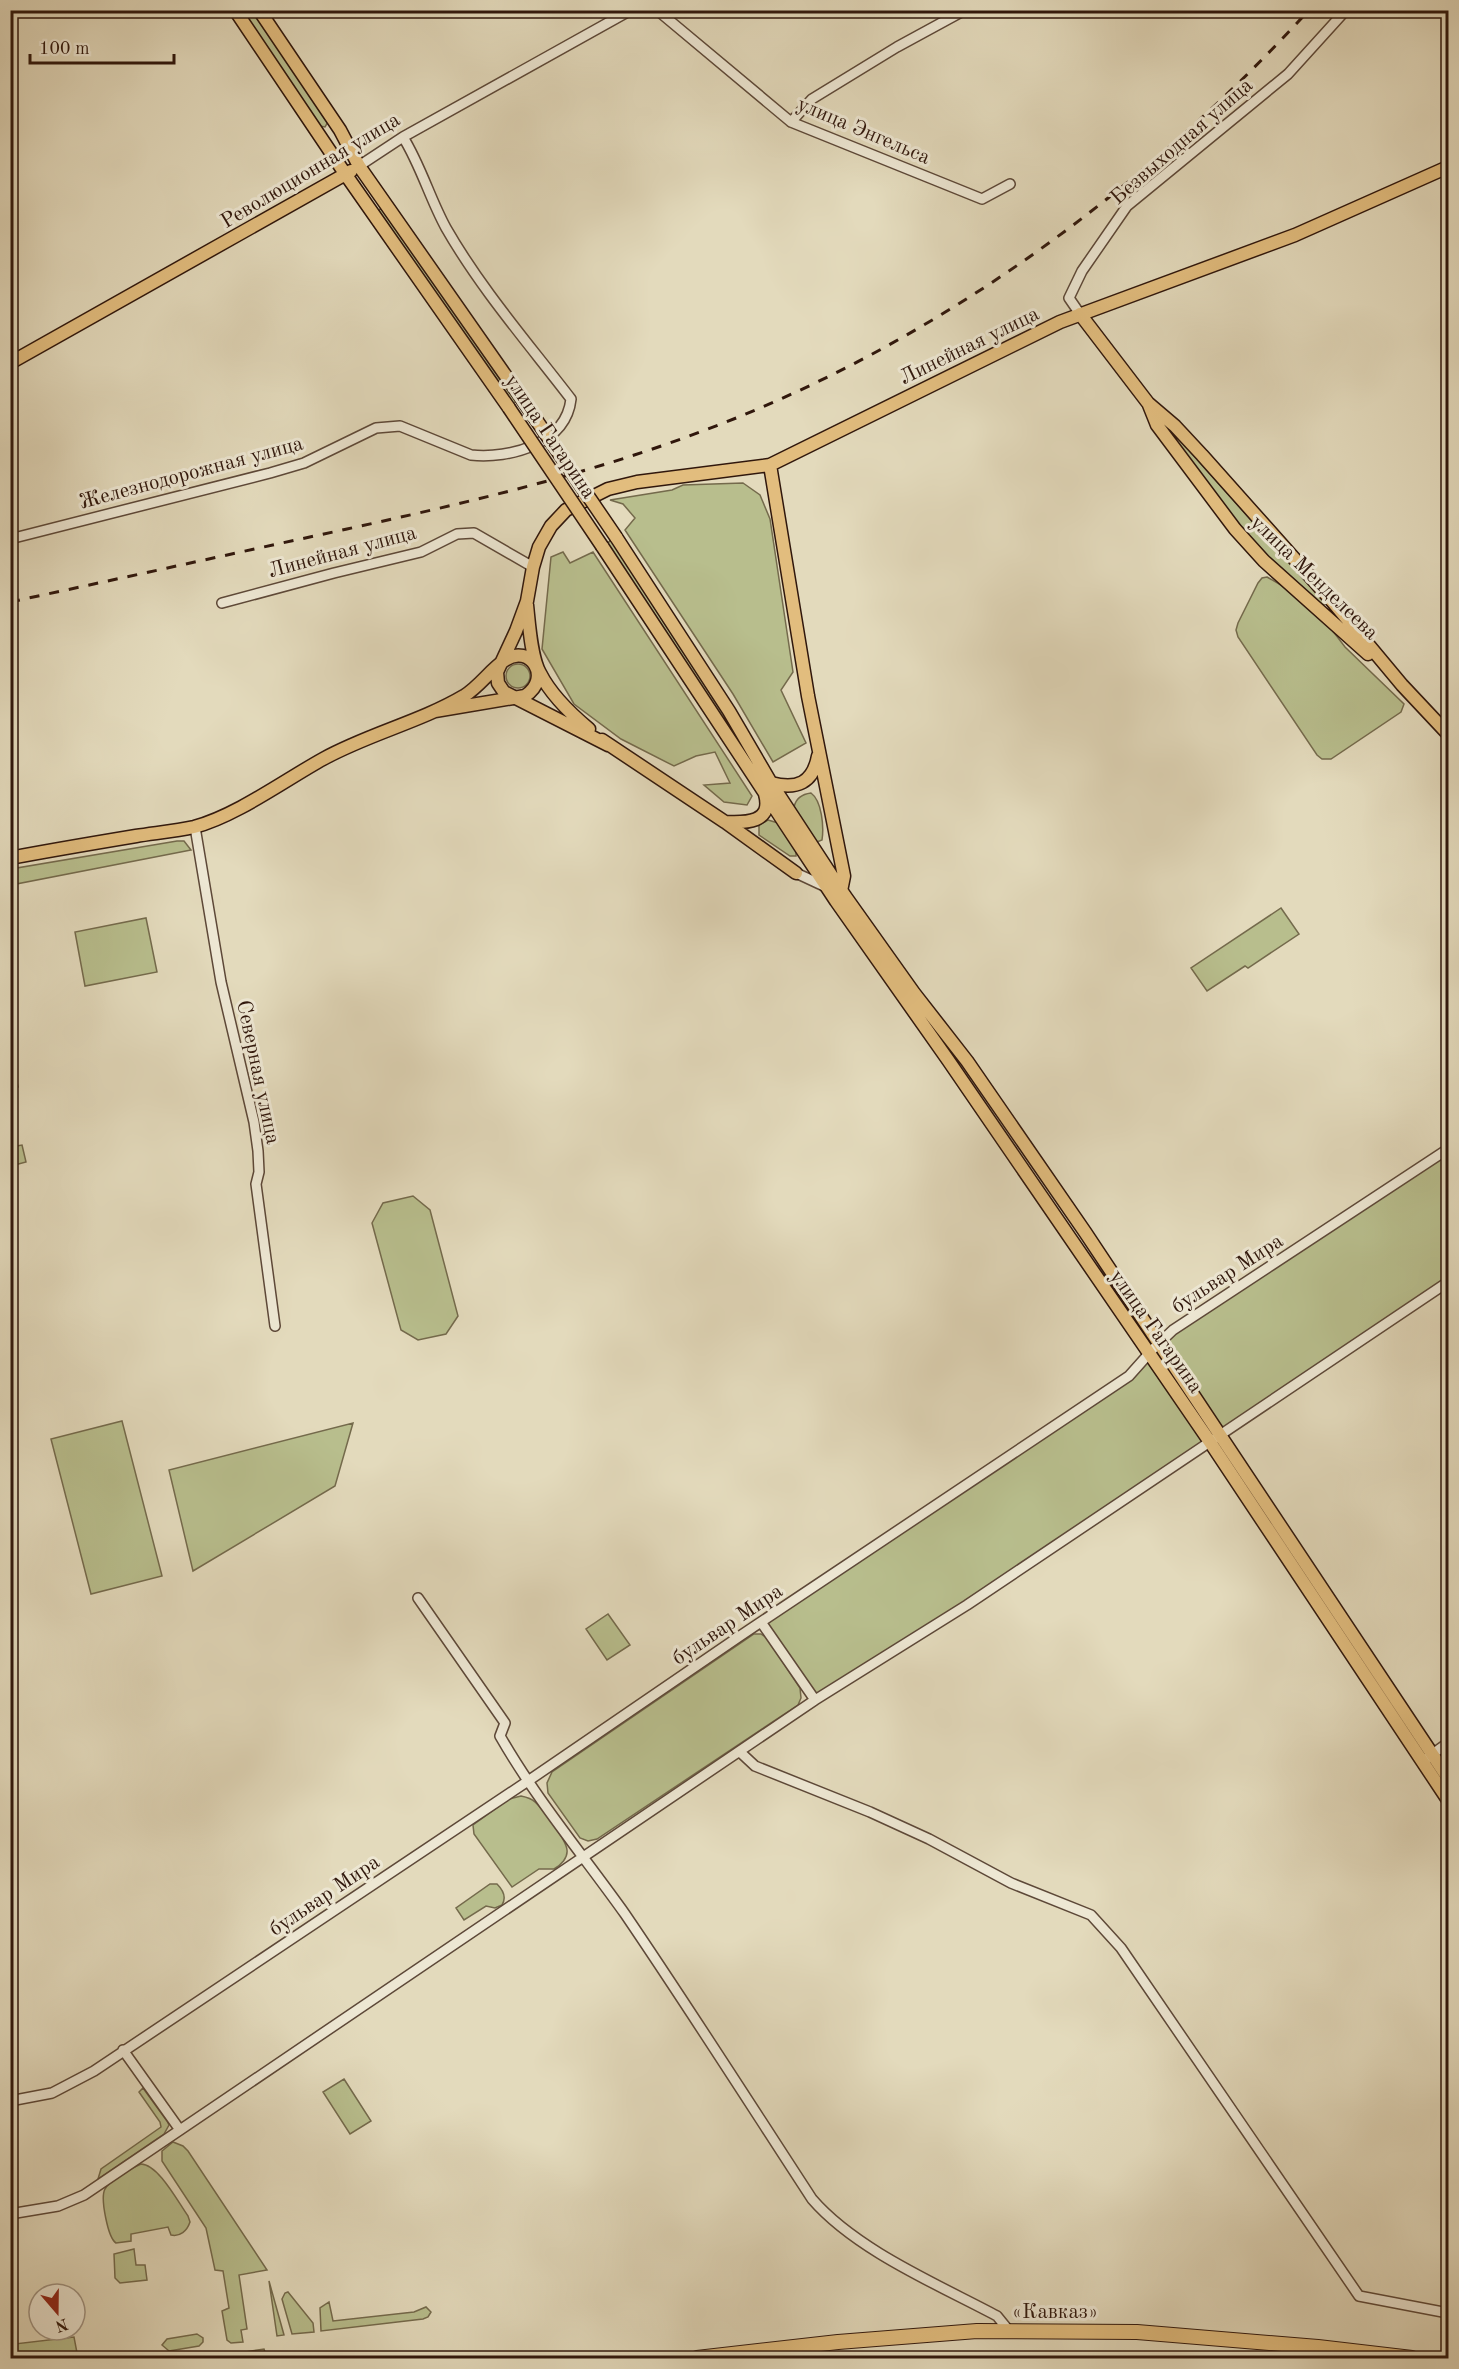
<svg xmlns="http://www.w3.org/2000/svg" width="1459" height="2369" viewBox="0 0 1459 2369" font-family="'Old Standard TT',serif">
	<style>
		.green { fill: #b8be8d; stroke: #746a4c; stroke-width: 1.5 }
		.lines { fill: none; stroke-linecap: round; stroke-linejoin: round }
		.minor-casing { stroke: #5d4838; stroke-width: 12 }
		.major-casing { stroke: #30170c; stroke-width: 15 }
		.highway-casing { stroke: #30170c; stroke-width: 16 }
		.minor { stroke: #ede7d3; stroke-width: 9 }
		.major { stroke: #e2bd7e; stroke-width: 12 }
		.highway { stroke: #e2bd7e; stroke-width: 14 }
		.rail { stroke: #30170c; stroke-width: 3; stroke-dasharray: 10 10; stroke-linecap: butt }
		.major-bridge-casing { stroke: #30170c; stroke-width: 15; stroke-linecap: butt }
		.major-bridge { stroke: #e2bd7e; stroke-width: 12 }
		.labels { text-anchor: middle; stroke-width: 6; stroke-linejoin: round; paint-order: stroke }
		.street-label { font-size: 21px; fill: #30170c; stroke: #ede7d3 }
	</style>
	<rect width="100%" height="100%" fill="#e3dabc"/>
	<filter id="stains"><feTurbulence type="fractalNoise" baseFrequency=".00333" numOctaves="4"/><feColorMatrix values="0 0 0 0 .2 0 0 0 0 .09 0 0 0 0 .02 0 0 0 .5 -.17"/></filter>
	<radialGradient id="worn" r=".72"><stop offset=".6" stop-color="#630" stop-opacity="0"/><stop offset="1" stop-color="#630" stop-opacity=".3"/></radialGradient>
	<!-- green -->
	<path class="green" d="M241,11H252L328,122L325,127L320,126Z
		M382,208L517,401L512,404L377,211Z
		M1170,429L1325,603L1323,606L1272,562L1251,540L1168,432Z
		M743,483L760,495L770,519L793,672L781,690L806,743L773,762L733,694L625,530L635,518L623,504L610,500L672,490L683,485Z
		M612,540L754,762L751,764L607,543Z
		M563,552L570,563L593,552L752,796L747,805L724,802L704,785L730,783L715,752L696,756L674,766L621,739L574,704L542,649L551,557Z
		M1267,577L1281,585L1326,622L1345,647L1404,704L1401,712L1331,759H1322L1317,755L1238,637L1236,630L1238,623L1258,583L1262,578Z
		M506 676a12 12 0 1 1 24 0a12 12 0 1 1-24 0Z
		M811,793C822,801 824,827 822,840L817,842L814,841L794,807C796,798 803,794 811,793Z
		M768,820L778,823L796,850V856H790L759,835V825Z
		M177,841H184L191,850L11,885V869Z
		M1281,908L1299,934L1248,968L1245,966L1207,991L1191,968Z
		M146,918L157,972L85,986L75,932Z
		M10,1048L18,1087L11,1089H10Z
		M22,1145L26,1162L11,1166V1147Z
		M1448,1149V1282L815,1700L761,1622L1129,1376L1154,1348Z
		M413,1196L430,1210L458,1316L446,1334L418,1340L401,1330L372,1223L383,1203Z
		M122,1421L162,1576L91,1594L51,1439Z
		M353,1423L335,1486L193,1571L169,1470Z
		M608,1614L630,1645L607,1660L586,1629Z
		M754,1634H761L767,1638L800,1688L801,1698L798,1705L597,1839L588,1841L580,1838L548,1793L547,1783L552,1772Z
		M521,1796C526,1797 531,1798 535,1802C543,1809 566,1839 567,1850C568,1858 561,1865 554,1869H539L512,1887L474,1834L473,1825L509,1799Z
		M490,1884H497C503,1890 507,1897 502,1905L495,1908L486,1906L464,1920L456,1908Z
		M344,2079L371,2121L350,2134L323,2092Z
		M143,2088L167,2121L169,2125L164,2134L98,2179L101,2169L161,2127L160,2122L139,2092Z
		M173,2142L183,2146L188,2151L267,2270L239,2275L247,2329L241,2330L243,2342L231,2343L227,2340L222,2311L229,2308L223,2271L215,2270L206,2228L162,2161V2151Z
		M141,2164C158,2164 178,2202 188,2216L190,2222C187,2231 180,2237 171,2235L168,2227L131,2234V2241L116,2243C108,2238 100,2198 105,2189C111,2179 130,2169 141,2164Z
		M134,2249L136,2265H145L147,2280L120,2283L115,2278L114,2254Z
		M269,2281L284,2335L277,2336Z
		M288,2292L313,2323L314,2332L292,2334L282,2299L285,2293Z
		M329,2302L333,2321L414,2312L426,2307L431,2312L428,2317L423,2319L321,2331L320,2308Z
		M13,2326L15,2344L74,2337L78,2358H11V2327Z
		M197,2334L203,2338V2342L199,2346L169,2351L162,2345L167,2339Z
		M264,2349L265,2352L262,2358H244L239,2353Z"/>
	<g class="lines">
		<!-- minor casing -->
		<g class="minor-casing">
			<path id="minor" d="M657,10L791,122L982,199L1010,184
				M791,122L812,99L897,47L965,10
				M359,166L403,137L631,10
				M1080,314L1069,298L1082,271L1127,206L1288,74L1346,10
				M10,539L270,473L304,463L376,428L400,426L471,455C510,459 566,444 571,399C528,343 481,289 446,228C430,199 421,166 403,137
				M222,603L334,573L421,552L457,534L474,533L533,567
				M195,827L221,982L254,1122L258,1151L259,1172L256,1184L275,1326
				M796,873L826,887
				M418,1598L505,1723L500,1736C536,1799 583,1855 625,1914C689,2008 750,2104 812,2199C856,2250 937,2284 997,2316L1010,2332
				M761,1622L815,1700
				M740,1752L755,1766L870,1812L929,1839L1011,1883L1091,1915L1121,1948L1359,2296L1448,2313
				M1427,1758L1448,1743
				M123,2050L180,2130
				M10,2101L52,2093L94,2071L528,1781L740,1636L1129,1376L1154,1348L1173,1330L1448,1149
				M10,2214L58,2206L84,2195L815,1700L967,1605L1448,1282"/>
		</g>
		<!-- major casing -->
		<g class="major-casing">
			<path id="major" d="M235,10L346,175L509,408
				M259,10L340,130L359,166L522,399
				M1080,314L1148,403L1175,426L1202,455L1332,601L1402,685L1448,734
				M10,363L351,171
				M1149,405L1157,425L1235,529L1264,561L1368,654
				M770,465L808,696L844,876L841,891
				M616,537L729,711L771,783L845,896L914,993L967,1061L1085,1232L1448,1778
				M602,546L836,901L948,1060L1210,1442L1448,1800
				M527,605C529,623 531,658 540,673C551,695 571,714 589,729
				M602,740L725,822L796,873
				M608,745L504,692L498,683L497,672L516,631L527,601L533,567L539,547L551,526L566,510L608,489L637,482L770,465L1060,322L1295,235L1448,167
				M771,783C797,790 813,783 818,756
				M725,822C746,823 773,823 765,794
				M10,858C52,850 94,843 136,836C155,833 176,831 194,827C236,816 285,780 323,759C368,734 420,722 464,696C480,686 490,670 505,660C530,643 553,678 525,696L435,711"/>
		</g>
		<!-- highway casing -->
		<g class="highway-casing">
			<path id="highway" d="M697,2358L838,2342L977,2331L1137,2332L1318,2347L1412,2358"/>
		</g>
		<!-- minor -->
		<use href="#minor" class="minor"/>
		<!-- major -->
		<use href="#major" class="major"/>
		<!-- highway -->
		<use href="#highway" class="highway"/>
		<!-- rail -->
		<path class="rail" d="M10,602C123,578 235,553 347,529C466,503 586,475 700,432C932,346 1143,192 1309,10"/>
		<!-- major-bridge casing -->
		<g class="major-bridge-casing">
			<path id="major-bridge" d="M522,399L616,537
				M509,408L602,546"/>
		</g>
		<!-- major-bridge -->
		<use href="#major-bridge" class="major-bridge"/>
	</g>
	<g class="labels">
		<!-- street labels -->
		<g class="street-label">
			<text transform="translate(864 130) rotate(23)" y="7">улица Энгельса</text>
			<text transform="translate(1181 141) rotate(-41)" y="7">Безвыходная улица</text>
			<text transform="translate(310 170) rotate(-31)" y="7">Революционная улица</text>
			<text transform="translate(969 345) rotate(-26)" y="7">Линейная улица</text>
			<text transform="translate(551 436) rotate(56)" y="7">улица Гагарина</text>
			<text transform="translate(191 472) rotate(-15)" y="7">Железнодорожная улица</text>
			<text transform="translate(342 551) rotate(-15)" y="7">Линейная улица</text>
			<text transform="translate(1315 577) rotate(44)" y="7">улица Менделеева</text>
			<text transform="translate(259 1072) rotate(78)" y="7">Северная улица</text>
			<text transform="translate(1227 1273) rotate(-33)" y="7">бульвар Мира</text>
			<text transform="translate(1157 1331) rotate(55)" y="7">улица Гагарина</text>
			<text transform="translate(727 1624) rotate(-34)" y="7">бульвар Мира</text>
			<text transform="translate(324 1895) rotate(-34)" y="7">бульвар Мира</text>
			<text x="1055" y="2318">«Кавказ»</text>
		</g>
	</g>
	<!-- margin -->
	<rect width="1459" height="2369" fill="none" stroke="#e3dabc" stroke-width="36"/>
	<rect x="12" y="12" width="1435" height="2345" fill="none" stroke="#30170c" stroke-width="3"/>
	<rect x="18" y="18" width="1423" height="2333" fill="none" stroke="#30170c" stroke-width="1.5"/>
	<!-- north arrow -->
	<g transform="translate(57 2312) rotate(160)"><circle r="28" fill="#ede7d3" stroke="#a19483" stroke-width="1.5"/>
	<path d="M0-4.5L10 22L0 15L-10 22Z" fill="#8f2418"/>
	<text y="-9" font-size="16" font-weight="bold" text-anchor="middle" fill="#30170c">N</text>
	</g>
	<!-- scale -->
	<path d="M30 54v9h144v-9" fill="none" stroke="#30170c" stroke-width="3"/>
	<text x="39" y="54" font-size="18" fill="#30170c" stroke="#ede7d3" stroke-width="4.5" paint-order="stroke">100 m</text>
	<rect width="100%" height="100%" filter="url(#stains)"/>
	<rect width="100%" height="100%" fill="url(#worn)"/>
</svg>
